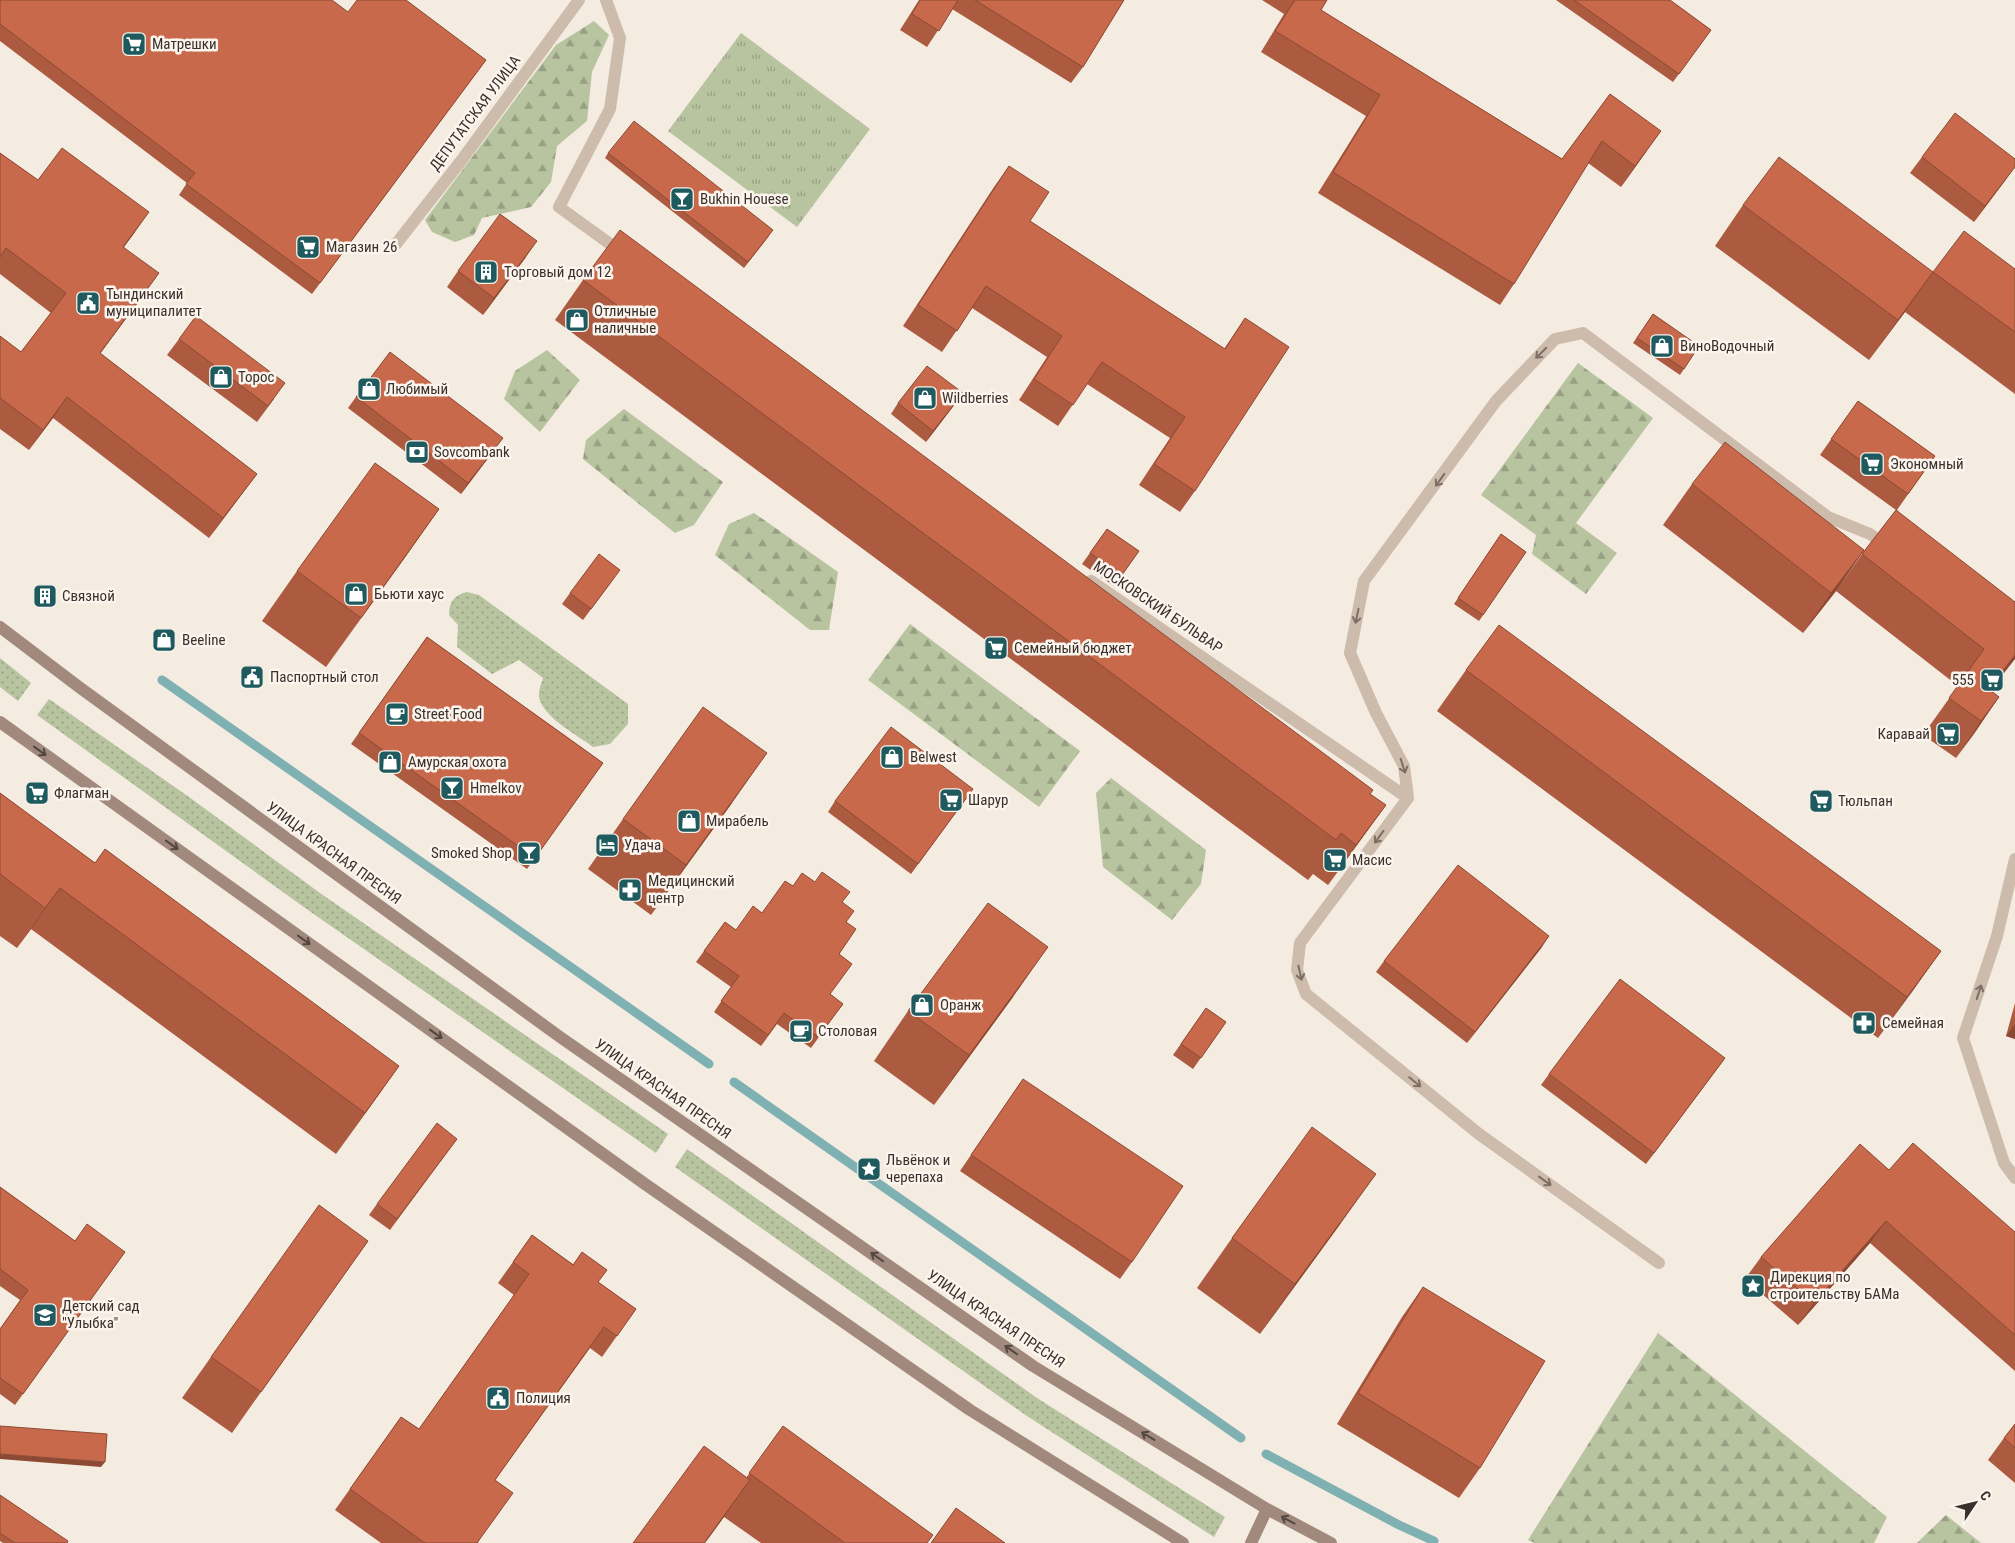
<svg xmlns="http://www.w3.org/2000/svg" width="2015" height="1543" viewBox="0 0 2015 1543" font-family="'Roboto Condensed',sans-serif">
	<style>
		.grass { fill: url(#grass-dots) }
		.forest { fill: url(#forest-firs) }
		.park { fill: url(#park-tufts) }
		.lines { fill: none; stroke-linecap: round; stroke-linejoin: round }
		.stream { stroke: #7fb0b2; stroke-width: 9 }
		.street { stroke: #cdbbac; stroke-width: 12 }
		.secondary { stroke: #a18a7d; stroke-width: 12 }
		.wall { fill: #ac5a40 }
		.shaded-wall { fill: #8c4a34 }
		.building { fill: #c8694b; stroke: #8c4a34 }
		.oneway { stroke: #7d6f65 }
		.oneway2 { stroke: #544640 }
		.labels { text-anchor: middle; stroke-width: 5; stroke-linejoin: round; paint-order: stroke }
		.poi-label { font-size: 15px; fill: #3b302b; stroke: #fbf5ee; text-anchor: start }
		.street-label { font-size: 15px; fill: #3b302b; stroke: #fbf5ee }
	</style>
	<defs>
		<pattern id="grass-dots" width="8" height="8" patternUnits="userSpaceOnUse" patternTransform="scale(1.25)"><rect width="8" height="8" fill="#b8c4a0"/><path d="M2 2h.1M6 6h.1" fill="none" stroke="#97a083" stroke-width="1.8" stroke-linecap="round"/></pattern>
		<pattern id="forest-firs" width="22" height="20" patternUnits="userSpaceOnUse" patternTransform="scale(1.25)"><rect width="22" height="20" fill="#b8c4a0"/><path d="M5 1l3.5 6h-7zM16 11l3.5 6h-7z" fill="#97a083"/></pattern>
		<pattern id="park-tufts" width="24" height="20" patternUnits="userSpaceOnUse" patternTransform="scale(1.25)"><rect width="24" height="20" fill="#b8c4a0"/><path d="M3 7l-1-3M5 7V3M7 7l1-3M15 17l-1-3M17 17v-4M19 17l1-3" fill="none" stroke="#97a083"/></pattern>
	</defs>
	<rect width="100%" height="100%" fill="#f4ebe1"/>
	<!-- grass -->
	<path class="grass" d="M467,592L479,595L628,704V724L610,744L593,747C576,734 549,721 540,701C537,693 541,685 543,678L519,660L492,674L457,647L458,625L449,615C449,602 454,595 467,592Z
		M0,658L31,683L18,701L0,687Z
		M49,699L189,797L320,893L668,1134L656,1153L308,910L37,715Z
		M687,1149L1037,1398L1225,1517L1214,1537L1027,1416L675,1167Z"/>
	<!-- forest -->
	<path class="forest" d="M594,21L609,35L592,72L587,121L557,146L551,182L531,207L482,218L474,235L455,242L432,232L425,220L556,45Z
		M547,350L580,380L540,432L504,399L515,371Z
		M1578,363L1653,418L1576,523L1617,553L1586,594L1532,554L1536,535L1481,495Z
		M624,409L723,482L694,525L675,533L583,459L586,440Z
		M754,513L838,572L829,630H810L715,555L729,524Z
		M910,624L1080,751L1039,807L868,680Z
		M1111,778L1206,850L1201,884L1172,920L1103,867L1096,793Z
		M1658,1333L1887,1517L1874,1543H1535L1528,1540Z
		M1946,1515L1981,1543H1917Z"/>
	<!-- park -->
	<path class="park" d="M741,33L870,129L797,227L668,131Z"/>
	<g class="lines">
		<!-- stream -->
		<path class="stream" d="M162,680L709,1064
			M734,1082L1241,1438
			M1266,1454L1399,1525L1434,1541"/>
		<!-- street -->
		<path class="street" d="M606,0L620,38L610,109L559,207L624,254
			M396,244L461,161L579,0
			M1091,581L1408,798
			M2015,859L1997,936L1963,1038L2004,1163L2015,1178
			M1659,1263L1479,1134L1306,994L1297,970L1300,943L1408,798L1404,766L1376,713L1350,653L1364,581L1496,401L1555,339L1583,333L1828,517L1870,534L1888,547"/>
		<!-- secondary -->
		<path class="secondary" d="M0,627L79,687L560,1037L1033,1366L1267,1509L1331,1543
			M0,722L645,1184L970,1410L1183,1543
			M1251,1543L1267,1509"/>
	</g>
	<!-- wall -->
	<path class="wall" d="M0,0L348,12L486,60L312,294L179,195L187,183L0,41Z
		M919,0H1124L1083,67L1071,83L952,9L927,47L900,30Z
		M1262,0H1327L1321,10L1562,159L1610,94L1646,152L1621,187L1588,163L1514,284L1500,305L1318,193L1366,116L1261,52L1284,14Z
		M1556,0H1670L1711,30L1673,82Z
		M0,153L38,180L135,232L124,247L145,293L100,353L257,474L209,538L53,418L29,450L0,429V336L21,352L51,313L0,274Z
		M608,153L769,236L744,268L605,158Z
		M1922,157L2007,178L1974,222L1910,173Z
		M1009,166L1030,221L1224,349L1245,318L1195,491L1180,512L1139,485L1170,438L1087,384L1058,426L1019,400L1047,357L972,308L942,352L903,326L994,187Z
		M1743,205L1933,272L2015,269V394L1905,312L1869,360L1715,246Z
		M526,257L483,315L447,287L458,271Z
		M583,280L1370,794L1386,805L1328,885L1313,874L1308,880L555,320Z
		M1653,314L1699,346L1680,375L1633,343Z
		M179,339L274,399L257,422L167,355Z
		M356,397L495,449L461,494L348,408Z
		M1858,401L1935,456L1897,510L2015,658L1990,690L1999,697L1956,758L1923,735L1958,686L1836,591L1862,554L1896,510L1820,455Z
		M898,403L955,404L926,442L891,414Z
		M1692,484L1864,550L1836,591L1803,633L1663,525Z
		M439,509L326,667L262,621L297,571Z
		M1107,529L1139,551L1114,586L1082,564Z
		M1501,534L1526,552L1479,621L1454,604Z
		M612,581L583,620L562,604L570,593Z
		M427,637L603,763L527,869L351,744Z
		M1466,670L1941,951L1878,1038L1437,711Z
		M973,789L911,874L828,812L835,801Z
		M0,793L95,863L399,1066L336,1154L31,929L17,948L0,936Z
		M732,803L651,915L588,869L623,819Z
		M793,886L843,902L847,922L830,994L843,1004L811,1048L777,1024L761,1046L714,1012L731,987L696,962L725,922L736,930L762,913Z
		M1542,947L1467,1043L1376,972L1384,961Z
		M1013,997L934,1105L874,1061L908,1011Z
		M2015,1003V1039L2006,1036Z
		M1206,1008L1226,1022L1193,1069L1173,1055Z
		M1725,1058L1646,1164L1541,1085L1549,1074Z
		M1023,1079L1132,1262L1120,1279L960,1171Z
		M457,1139L390,1230L369,1215L377,1204Z
		M1889,1170L2015,1232V1371L1870,1243L1798,1325L1745,1279L1761,1257Z
		M0,1187L75,1241L125,1252L15,1405L0,1394V1329L20,1300L0,1286Z
		M1341,1223L1260,1334L1197,1288L1232,1238Z
		M532,1235L636,1309L602,1357L590,1348L495,1480L478,1543H381L335,1510L401,1417L419,1429L514,1295L498,1283Z
		M368,1241L232,1433L182,1398L211,1357Z
		M1423,1287L1480,1468L1459,1498L1337,1424L1402,1317Z
		M2015,1424V1483L1988,1460L2004,1438Z
		M783,1426L927,1543H761L724,1517L705,1543L746,1478Z
		M0,1495L67,1543H3L0,1541Z"/>
	<!-- shaded-wall -->
	<path class="shaded-wall" d="M1661,131L1621,187L1635,166Z
		M2015,167L2007,178L1974,222L1985,206Z
		M149,212L135,232L109,267L123,247Z
		M537,241L526,257L483,315L494,298Z
		M1933,272L1905,312L1869,360L1898,320Z
		M159,273L145,293L86,373L100,353Z
		M963,393L955,404L926,442L933,431Z
		M67,397L53,418L29,450L43,430Z
		M503,438L495,449L461,494L468,483Z
		M257,474L209,538L223,518Z
		M439,509L404,559L326,667L361,618Z
		M1864,550L1836,591L1803,633L1831,593Z
		M2015,655V659L1972,714L1989,689Z
		M1999,697L1974,734L1956,758L1981,721Z
		M767,753L732,803L651,915L686,865Z
		M1386,805L1328,885L1356,845Z
		M60,888L31,929L17,948L45,908Z
		M1549,936L1542,947L1467,1043L1475,1032Z
		M1048,947L1013,997L934,1105L969,1055Z
		M1941,951L1912,992L1878,1038L1907,997Z
		M2015,1024V1039L2006,1036Z
		M1725,1058L1717,1069L1646,1164L1654,1153Z
		M399,1066L370,1107L336,1154L365,1113Z
		M1376,1174L1341,1223L1260,1334L1295,1284Z
		M1886,1221L1870,1243L1798,1325L1814,1303Z
		M0,1454L105,1462L101,1467L0,1459Z
		M750,1480L721,1521L705,1543H704Z"/>
	<!-- building -->
	<path class="building" d="M0,0H332L348,12L357,0H406L486,60L320,283L186,184L195,173L0,24Z
		M920,0H958L939,31L912,14Z
		M975,0H1124L1083,67Z
		M1295,0H1327L1321,10L1562,159L1610,94L1661,131L1635,166L1602,141L1514,284L1333,172L1380,95L1275,31Z
		M1574,0H1670L1711,30L1679,74Z
		M1955,113L2015,159V167L1985,206L1922,157Z
		M634,121L773,230L748,262L608,153Z
		M62,148L149,212L123,247L159,273L100,353L257,474L223,518L67,397L43,430L0,398V336L21,352L66,293L6,248L0,257V153L38,180Z
		M1779,157L1933,272L1898,320L1743,205Z
		M1009,166L1049,192L1030,221L1225,349L1245,318L1289,347L1195,491L1154,464L1185,417L1102,362L1073,405L1034,379L1062,336L986,286L957,331L918,305Z
		M500,214L537,241L494,298L458,271Z
		M620,230L1373,790L1370,794L1386,805L1356,845L1341,833L1336,840L583,280Z
		M1964,231L2015,269V332L1933,272Z
		M1653,314L1699,346L1684,369L1637,338Z
		M196,316L285,383L268,406L179,339Z
		M390,352L503,438L468,483L356,397Z
		M927,366L963,393L933,431L898,403Z
		M1858,401L1935,456L1908,494L1831,439Z
		M1725,442L1864,550L1831,593L1692,484Z
		M375,463L439,509L361,618L297,571Z
		M1896,510L2015,602V655L1989,689L1999,697L1981,721L1949,698L1984,649L1862,554Z
		M1107,529L1139,551L1122,575L1090,553Z
		M1501,534L1526,552L1483,615L1458,598Z
		M599,554L620,570L591,609L570,593Z
		M1499,625L1941,951L1907,997L1466,670Z
		M427,637L603,763L535,858L359,733Z
		M703,707L767,753L686,865L623,819Z
		M891,727L973,789L918,864L835,801Z
		M0,793L95,863L105,849L399,1066L365,1113L60,888L45,908L0,874Z
		M1458,865L1549,936L1475,1032L1384,961Z
		M822,872L850,892L842,902L854,911L846,922L856,929L839,954L852,964L830,994L843,1004L818,1037L784,1013L768,1035L721,1001L739,976L704,951L725,922L736,930L753,906L762,913L785,881L793,886L802,873L815,882Z
		M988,903L1048,947L969,1055L908,1011Z
		M1620,979L1725,1058L1654,1153L1549,1074Z
		M1206,1008L1226,1022L1201,1058L1181,1044Z
		M1023,1079L1183,1186L1132,1262L971,1155Z
		M437,1123L457,1139L397,1219L377,1204Z
		M1312,1127L1376,1174L1295,1284L1232,1238Z
		M1913,1143L2015,1232V1335L1886,1221L1814,1303L1761,1257L1860,1144L1889,1170Z
		M0,1187L75,1241L87,1224L125,1252L23,1394L0,1378V1329L28,1290L0,1269Z
		M319,1205L368,1241L261,1392L211,1357Z
		M532,1235L573,1265L582,1252L607,1270L598,1282L636,1309L617,1336L604,1327L495,1480L513,1493L477,1543H425L350,1489L401,1417L419,1429L529,1274L513,1262Z
		M1423,1287L1545,1361L1480,1468L1358,1393Z
		M2015,1424V1448L2004,1438Z
		M0,1426L107,1434L105,1462L0,1454Z
		M783,1426L933,1535L927,1543H845L749,1473Z
		M704,1446L750,1480L704,1543H633Z
		M0,1495L68,1541L67,1543H15L0,1533Z
		M956,1508L1005,1543H931Z"/>
	<!-- one-way arrows -->
	<defs><path id="oneway-shaft" d="M-6 0H5M1.5-3L5.5 0L1.5 3" fill="none" stroke-width="1.6" stroke-linecap="round" stroke-linejoin="round" transform="scale(1.25)"/></defs>
	<g class="oneway">
		<use href="#oneway-shaft" transform="translate(1541 353) rotate(135)"/>
		<use href="#oneway-shaft" transform="translate(1440 480) rotate(125)"/>
		<use href="#oneway-shaft" transform="translate(1357 616) rotate(102)"/>
		<use href="#oneway-shaft" transform="translate(1403 766) rotate(72)"/>
		<use href="#oneway-shaft" transform="translate(1379 837) rotate(126)"/>
		<use href="#oneway-shaft" transform="translate(1300 973) rotate(77)"/>
		<use href="#oneway-shaft" transform="translate(1979 992) rotate(-72)"/>
		<use href="#oneway-shaft" transform="translate(1415 1082) rotate(39)"/>
		<use href="#oneway-shaft" transform="translate(1545 1181) rotate(36)"/>
	</g>
	<g class="oneway2">
		<use href="#oneway-shaft" transform="translate(40 751) rotate(36)"/>
		<use href="#oneway-shaft" transform="translate(172 845) rotate(36)"/>
		<use href="#oneway-shaft" transform="translate(304 940) rotate(36)"/>
		<use href="#oneway-shaft" transform="translate(436 1034) rotate(36)"/>
		<use href="#oneway-shaft" transform="translate(877 1257) rotate(-145)"/>
		<use href="#oneway-shaft" transform="translate(1011 1350) rotate(-145)"/>
		<use href="#oneway-shaft" transform="translate(1148 1436) rotate(-149)"/>
		<use href="#oneway-shaft" transform="translate(1288 1520) rotate(-152)"/>
	</g>
	<!-- icons -->
	<defs>
		<g id="supermarket-square" transform="scale(1.25)"><rect x="-9" y="-9" width="18" height="18" rx="4" fill="#1f5a5e" stroke="#fbf5ee"/><path d="M-6-5.5h2.5l.6 2H6L4.5 2H-2.5L-4.4-4H-6ZM-1.5 3.2a1.3 1.3 0 1 0 .1 0ZM3 3.2a1.3 1.3 0 1 0 .1 0Z" fill="#fff"/></g>
		<g id="bar-square" transform="scale(1.25)"><rect x="-9" y="-9" width="18" height="18" rx="4" fill="#1f5a5e" stroke="#fbf5ee"/><path d="M-6-5H6L.8 .8V4.5H3.5V6h-7V4.5H-.8V.8Z" fill="#fff"/></g>
		<g id="building-square" transform="scale(1.25)"><rect x="-9" y="-9" width="18" height="18" rx="4" fill="#1f5a5e" stroke="#fbf5ee"/><path d="M-4-6H4V6H1V3H-1V6H-4ZM-2.5-4.3h1.7v1.8h-1.7ZM.8-4.3h1.7v1.8H.8ZM-2.5-1h1.7V.8h-1.7ZM.8-1h1.7V.8H.8Z" fill="#fff"/></g>
		<g id="civic-square" transform="scale(1.25)"><rect x="-9" y="-9" width="18" height="18" rx="4" fill="#1f5a5e" stroke="#fbf5ee"/><path d="M-.6-6.5H3V-4.5H.6V-3L4-1V1h2V6H-6V1h2V-1L-.6-3ZM-1.2 2.5V6h2.4V2.5Z" fill="#fff"/></g>
		<g id="shop-square" transform="scale(1.25)"><rect x="-9" y="-9" width="18" height="18" rx="4" fill="#1f5a5e" stroke="#fbf5ee"/><path d="M-5-2.5h2.3a2.7 3.5 0 0 1 5.4 0H5L5.5 6h-11ZM-1.5-2.5h3a1.5 2.3 0 0 0-3 0Z" fill="#fff"/></g>
		<g id="bank-square" transform="scale(1.25)"><rect x="-9" y="-9" width="18" height="18" rx="4" fill="#1f5a5e" stroke="#fbf5ee"/><path d="M-6-4H6V4H-6ZM0-2.3a2.3 2.3 0 1 0 0 4.6a2.3 2.3 0 1 0 0-4.6Z" fill="#fff"/></g>
		<g id="cafe-square" transform="scale(1.25)"><rect x="-9" y="-9" width="18" height="18" rx="4" fill="#1f5a5e" stroke="#fbf5ee"/><path d="M-5.5-4.5H6V0H3Q3 3.5 0 3.5H-2.5Q-5.5 3.5-5.5 0ZM3-3.2v2h1.7v-2ZM-6 4.5H4V6H-6Z" fill="#fff"/></g>
		<g id="hotel-square" transform="scale(1.25)"><rect x="-9" y="-9" width="18" height="18" rx="4" fill="#1f5a5e" stroke="#fbf5ee"/><path d="M-6-4.5h1.5V1H6V5H4.5V3h-9V5H-6ZM-4 0a1.8 1.8 0 1 1 3.6 0ZM.5 0V-2.5h3Q6-2.5 6 0Z" fill="#fff"/></g>
		<g id="pharmacy-square" transform="scale(1.25)"><rect x="-9" y="-9" width="18" height="18" rx="4" fill="#1f5a5e" stroke="#fbf5ee"/><path d="M-2-6h4v4h4v4h-4v4h-4v-4h-4v-4h4Z" fill="#fff"/></g>
		<g id="sight-square" transform="scale(1.25)"><rect x="-9" y="-9" width="18" height="18" rx="4" fill="#1f5a5e" stroke="#fbf5ee"/><path d="M0-6L1.8-2.2L6-1.7L2.9 1.2L3.7 5.4L0 3.3L-3.7 5.4L-2.9 1.2L-6-1.7L-1.8-2.2Z" fill="#fff"/></g>
		<g id="school-square" transform="scale(1.25)"><rect x="-9" y="-9" width="18" height="18" rx="4" fill="#1f5a5e" stroke="#fbf5ee"/><path d="M0-5L7-2L0 1L-7-2ZM-4 1L0 2.5L4 1V4Q0 6-4 4Z" fill="#fff"/></g>
	</defs>
	<g fill-rule="evenodd">
		<use href="#supermarket-square" x="134" y="44"/>
		<use href="#bar-square" x="682" y="199"/>
		<use href="#supermarket-square" x="308" y="247"/>
		<use href="#building-square" x="486" y="272"/>
		<use href="#civic-square" x="88" y="303"/>
		<use href="#shop-square" x="577" y="320"/>
		<use href="#shop-square" x="1662" y="346"/>
		<use href="#shop-square" x="221" y="377"/>
		<use href="#shop-square" x="369" y="389"/>
		<use href="#shop-square" x="925" y="398"/>
		<use href="#bank-square" x="417" y="452"/>
		<use href="#supermarket-square" x="1872" y="464"/>
		<use href="#shop-square" x="356" y="594"/>
		<use href="#building-square" x="45" y="596"/>
		<use href="#shop-square" x="164" y="640"/>
		<use href="#supermarket-square" x="996" y="648"/>
		<use href="#civic-square" x="252" y="677"/>
		<use href="#supermarket-square" x="1992" y="680"/>
		<use href="#cafe-square" x="397" y="714"/>
		<use href="#supermarket-square" x="1948" y="734"/>
		<use href="#shop-square" x="892" y="757"/>
		<use href="#shop-square" x="390" y="762"/>
		<use href="#bar-square" x="452" y="788"/>
		<use href="#supermarket-square" x="37" y="793"/>
		<use href="#supermarket-square" x="951" y="800"/>
		<use href="#supermarket-square" x="1821" y="801"/>
		<use href="#shop-square" x="689" y="821"/>
		<use href="#hotel-square" x="607" y="845"/>
		<use href="#bar-square" x="529" y="853"/>
		<use href="#supermarket-square" x="1335" y="860"/>
		<use href="#pharmacy-square" x="630" y="890"/>
		<use href="#shop-square" x="922" y="1005"/>
		<use href="#pharmacy-square" x="1864" y="1023"/>
		<use href="#cafe-square" x="801" y="1031"/>
		<use href="#sight-square" x="869" y="1169"/>
		<use href="#sight-square" x="1753" y="1286"/>
		<use href="#school-square" x="45" y="1315"/>
		<use href="#civic-square" x="498" y="1398"/>
	</g>
	<g class="labels">
		<!-- poi labels -->
		<g class="poi-label">
			<text x="152" y="49">Матрешки</text>
			<text x="700" y="204">Bukhin Houese</text>
			<text x="326" y="252">Магазин 26</text>
			<text x="504" y="277">Торговый дом 12</text>
			<text x="106" y="299">Тындинский<tspan x="106" dy="17">муниципалитет</tspan></text>
			<text x="594" y="316">Отличные<tspan x="594" dy="17">наличные</tspan></text>
			<text x="1680" y="351">ВиноВодочный</text>
			<text x="238" y="382">Торос</text>
			<text x="386" y="394">Любимый</text>
			<text x="942" y="403">Wildberries</text>
			<text x="434" y="457">Sovcombank</text>
			<text x="1890" y="469">Экономный</text>
			<text x="374" y="599">Бьюти хаус</text>
			<text x="62" y="601">Связной</text>
			<text x="182" y="645">Beeline</text>
			<text x="1014" y="653">Семейный бюджет</text>
			<text x="270" y="682">Паспортный стол</text>
			<text x="1974" y="685" text-anchor="end">555</text>
			<text x="414" y="719">Street Food</text>
			<text x="1930" y="739" text-anchor="end">Каравай</text>
			<text x="910" y="762">Belwest</text>
			<text x="408" y="767">Амурская охота</text>
			<text x="470" y="793">Hmelkov</text>
			<text x="54" y="798">Флагман</text>
			<text x="968" y="805">Шарур</text>
			<text x="1838" y="806">Тюльпан</text>
			<text x="706" y="826">Мирабель</text>
			<text x="624" y="850">Удача</text>
			<text x="512" y="858" text-anchor="end">Smoked Shop</text>
			<text x="1352" y="865">Масис</text>
			<text x="648" y="886">Медицинский<tspan x="648" dy="17">центр</tspan></text>
			<text x="940" y="1010">Оранж</text>
			<text x="1882" y="1028">Семейная</text>
			<text x="818" y="1036">Столовая</text>
			<text x="886" y="1165">Львёнок и<tspan x="886" dy="17">черепаха</tspan></text>
			<text x="1770" y="1282">Дирекция по<tspan x="1770" dy="17">строительству БАМа</tspan></text>
			<text x="62" y="1311">Детский сад<tspan x="62" dy="17">"Улыбка"</tspan></text>
			<text x="516" y="1403">Полиция</text>
		</g>
		<!-- street labels -->
		<g class="street-label">
			<text transform="translate(475 113) rotate(-53)" y="5">ДЕПУТАТСКАЯ УЛИЦА</text>
			<text transform="translate(1158 607) rotate(34)" y="5">МОСКОВСКИЙ БУЛЬВАР</text>
			<text transform="translate(334 853) rotate(36)" y="5">УЛИЦА КРАСНАЯ ПРЕСНЯ</text>
			<text transform="translate(663 1089) rotate(35)" y="5">УЛИЦА КРАСНАЯ ПРЕСНЯ</text>
			<text transform="translate(996 1319) rotate(34)" y="5">УЛИЦА КРАСНАЯ ПРЕСНЯ</text>
		</g>
	</g>
	<!-- north arrow -->
	<g transform="translate(1975 1503) rotate(55)" stroke="#fbf5ee" stroke-width="4" paint-order="stroke">
	<path d="M0-4L9 19L0 12L-9 19Z" fill="#3b302b"/>
	<text y="-8" font-size="14" font-weight="bold" text-anchor="middle" fill="#3b302b">С</text>
	</g>
</svg>
